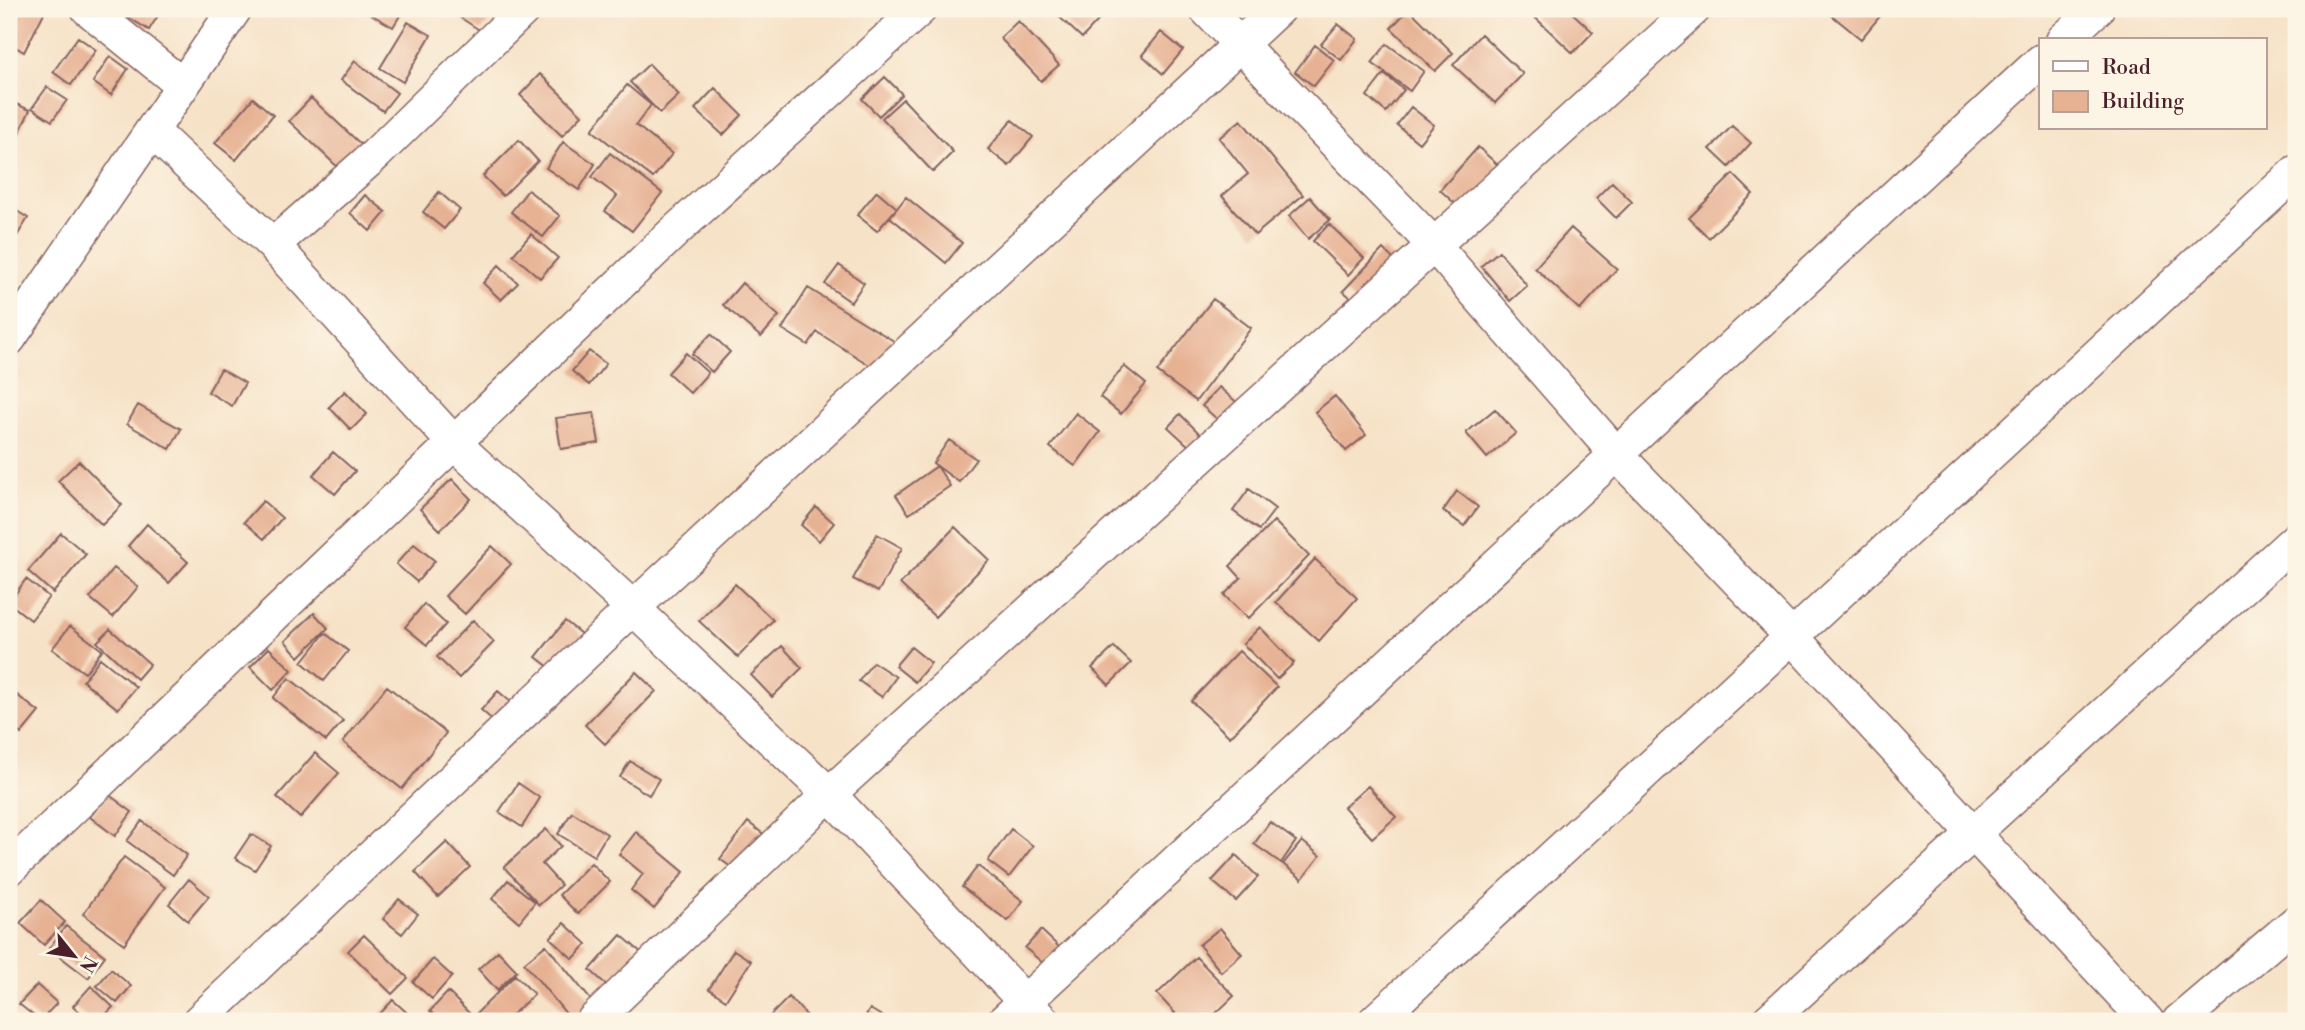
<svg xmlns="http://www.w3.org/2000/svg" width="2305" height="1030" viewBox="0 0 2305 1030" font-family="'Libre Bodoni',serif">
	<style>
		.building { fill: #e7b294 }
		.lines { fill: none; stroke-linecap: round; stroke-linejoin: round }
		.street-casing { stroke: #866362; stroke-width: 36 }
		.street { stroke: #fff; stroke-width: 33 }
	</style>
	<rect width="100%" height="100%" fill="#fcf5e5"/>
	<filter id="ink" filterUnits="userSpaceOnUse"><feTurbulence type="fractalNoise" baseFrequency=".0143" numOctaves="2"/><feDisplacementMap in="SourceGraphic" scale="14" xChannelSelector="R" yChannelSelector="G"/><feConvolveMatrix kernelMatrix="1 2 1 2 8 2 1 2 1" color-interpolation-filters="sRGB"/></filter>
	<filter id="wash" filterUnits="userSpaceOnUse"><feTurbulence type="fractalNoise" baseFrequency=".00686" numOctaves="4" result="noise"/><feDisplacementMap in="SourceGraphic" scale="28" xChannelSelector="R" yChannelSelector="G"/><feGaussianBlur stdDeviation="1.57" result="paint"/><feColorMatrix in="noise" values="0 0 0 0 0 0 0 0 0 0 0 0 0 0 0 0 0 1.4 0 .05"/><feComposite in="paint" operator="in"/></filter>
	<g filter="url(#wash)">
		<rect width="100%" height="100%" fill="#f6e2c7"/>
		<g id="blocks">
			<!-- building -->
			<path class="building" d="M13,9H46L24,52L9,43V16Z
				M115,9H162L149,30Z
				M362,9H404L393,27Z
				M447,9H494L496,10L481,31Z
				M1055,9H1109L1082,38L1053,11Z
				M1409,9L1453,53L1435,71L1391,28Z
				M1526,9H1568L1593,32L1573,53Z
				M1824,9H1886L1861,39Z
				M1018,21L1059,65L1041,81L1000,38Z
				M408,22L431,35L403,82L380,68Z
				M1338,24L1357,39L1341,60L1321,44Z
				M1161,32L1183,50L1163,74L1142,55Z
				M1481,34L1523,74L1495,103L1453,65Z
				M78,37L96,50L71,85L53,72Z
				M1387,44L1424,71L1410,91L1372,63Z
				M1315,45L1334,60L1314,86L1295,72Z
				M110,56L128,69L111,95L93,82Z
				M355,61L397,93L383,111L341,80Z
				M649,64L679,95L660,113L630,82Z
				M540,74L582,115L562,136L520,95Z
				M1384,74L1404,90L1386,112L1367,96Z
				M885,77L902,94L879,116L862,99Z
				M627,85L651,105L636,125L672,154L653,178L592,130Z
				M47,87L67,100L52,121L32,108Z
				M715,88L742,115L723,135L695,109Z
				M253,98L273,115L236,160L215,143Z
				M311,98L366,149L344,173L289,121Z
				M903,99L953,152L933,172L882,118Z
				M9,101L30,110L9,155Z
				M1411,107L1434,125L1419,143L1397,125Z
				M1012,120L1033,137L1009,166L988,149Z
				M1241,120L1303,195L1255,235L1222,196L1248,174L1219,138Z
				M1732,126L1751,143L1729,167L1710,149Z
				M519,140L538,161L503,196L483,176Z
				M563,142L595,164L579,190L546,168Z
				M1478,147L1500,167L1462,210L1440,190Z
				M610,153L662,193L632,231L605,211L617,196L592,177Z
				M1733,174L1753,194L1709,238L1689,218Z
				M1612,182L1632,202L1616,218L1596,198Z
				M528,190L560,216L543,237L511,212Z
				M877,191L897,208L877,231L857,215Z
				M439,192L460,210L444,229L423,212Z
				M365,195L386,212L370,231L350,213Z
				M906,197L962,243L946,263L890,217Z
				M1310,197L1330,220L1308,239L1289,216Z
				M9,206L28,218L9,249Z
				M1329,224L1364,258L1348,275L1313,241Z
				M1571,228L1617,269L1580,310L1535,268Z
				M531,234L558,258L540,278L513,255Z
				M1383,249L1398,264L1359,305L1343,291Z
				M1499,251L1527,286L1510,301L1481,266Z
				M499,265L518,283L501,300L483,283Z
				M839,265L864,283L851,302L825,284Z
				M742,283L779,316L761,337L723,305Z
				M808,288L897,343L879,371L817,332L808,345L782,329Z
				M1213,299L1251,328L1196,401L1157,372Z
				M711,334L730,352L712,372L692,354Z
				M589,351L606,364L589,385L572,371Z
				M686,353L708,373L690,393L668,373Z
				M1124,366L1146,384L1121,414L1100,397Z
				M221,369L245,383L232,406L208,392Z
				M1219,387L1241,406L1224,425L1202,406Z
				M345,391L367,414L351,430L329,407Z
				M1335,396L1366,435L1346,451L1315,412Z
				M138,405L181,429L170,449L127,424Z
				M1495,409L1516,433L1487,458L1466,433Z
				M594,413L599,443L561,449L556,418Z
				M1076,413L1100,432L1075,466L1050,447Z
				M1180,414L1202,436L1191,448L1168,427Z
				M949,440L976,459L959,482L933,463Z
				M333,452L355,471L335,494L313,475Z
				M79,461L122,505L102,525L58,481Z
				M937,466L950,486L909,514L896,495Z
				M452,479L471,499L440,530L420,509Z
				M1249,489L1275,509L1259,530L1233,511Z
				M1457,491L1478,507L1464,526L1443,511Z
				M263,501L282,518L264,539L244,522Z
				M816,507L834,523L819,541L801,525Z
				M1274,521L1309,556L1248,619L1224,595L1241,578L1230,566Z
				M147,524L188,562L169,583L128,546Z
				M955,527L989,560L935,617L900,584Z
				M61,533L86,554L53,593L28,571Z
				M877,534L902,548L878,592L853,579Z
				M414,544L435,561L417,582L396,564Z
				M492,546L511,564L465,614L445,596Z
				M1315,559L1357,598L1319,641L1276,602Z
				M114,568L138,587L113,617L90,598Z
				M26,579L49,597L31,620L9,603Z
				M735,584L773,620L738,657L699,621Z
				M424,604L446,624L427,645L405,627Z
				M314,613L328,628L299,657L285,641Z
				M473,620L494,642L459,678L437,657Z
				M565,621L586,638L558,674L536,657Z
				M70,626L102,650L85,673L52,649Z
				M1260,627L1294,663L1277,679L1243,644Z
				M110,629L150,664L137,679L97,642Z
				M325,633L348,651L324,681L302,662Z
				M782,646L802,668L772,697L751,675Z
				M911,647L931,663L915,682L895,666Z
				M1114,647L1131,663L1109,685L1092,668Z
				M269,648L292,670L273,690L250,667Z
				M1239,651L1277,687L1230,737L1191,701Z
				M100,658L136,687L118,709L83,681Z
				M873,662L896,677L882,697L859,681Z
				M636,672L656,691L605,744L585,725Z
				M289,678L343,721L326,741L273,698Z
				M387,686L446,733L402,789L343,742Z
				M9,689L39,712L21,734L9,724Z
				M498,691L520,710L503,729L481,710Z
				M315,753L339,773L300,818L277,797Z
				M630,761L659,779L649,795L620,777Z
				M518,783L540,798L522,827L499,812Z
				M1368,786L1396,817L1372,838L1344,807Z
				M108,794L132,812L115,836L90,817Z
				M572,812L607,834L594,856L558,834Z
				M142,821L187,855L173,875L127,841Z
				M748,822L767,837L739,873L720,859Z
				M1270,822L1296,841L1281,863L1254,844Z
				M546,829L561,846L542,864L561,885L539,905L504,867Z
				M1011,829L1033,846L1009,877L988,861Z
				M636,832L684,872L654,909L631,890L643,874L619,854Z
				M251,834L271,846L255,870L235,858Z
				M1302,841L1320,856L1302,879L1283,864Z
				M447,842L470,867L438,897L415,872Z
				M1236,855L1258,877L1236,901L1212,881Z
				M124,857L165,887L124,944L83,914Z
				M591,863L610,882L578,914L559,895Z
				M978,866L1023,901L1008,921L962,887Z
				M189,879L209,896L188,921L169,904Z
				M508,880L535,902L519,922L492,899Z
				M399,899L418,914L402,934L383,919Z
				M41,900L65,922L44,945L20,923Z
				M564,923L587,944L573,959L550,938Z
				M66,926L105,956L88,978L49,948Z
				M1220,928L1242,954L1221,972L1199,945Z
				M1041,930L1060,948L1044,964L1025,948Z
				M364,935L408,978L392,994L348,951Z
				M621,935L643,954L612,990L590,970Z
				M546,945L595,1005L576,1021H572L524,963Z
				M734,950L751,961L726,1000L709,989Z
				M498,951L517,971L497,990L478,969Z
				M1196,957L1234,996L1208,1021H1166L1175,1013L1157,994Z
				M433,959L452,976L432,999L413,982Z
				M111,969L131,986L117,1003L97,986Z
				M515,975L534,994L506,1021H440L430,1011L448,992L473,1017Z
				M37,985L57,1003L40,1021L19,1004Z
				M91,986L113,1007L100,1021H90L73,1006Z
				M789,997L812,1021L767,1019Z
				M393,1000L416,1021H373Z
				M870,1009L890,1021H863Z"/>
		</g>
	</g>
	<g filter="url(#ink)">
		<use href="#blocks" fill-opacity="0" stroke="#866362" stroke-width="2"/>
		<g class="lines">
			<!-- street casing -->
			<g class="street-casing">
				<path id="street" d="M88,9L181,84
					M1206,9L1433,244L1617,455L1792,637L2147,1021
					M2063,40L2097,9
					M152,131L273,245L455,444L633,608L829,794L1043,1021
					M273,245L375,155L524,9
					M9,339L235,9
					M9,869L671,235L920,9
					M199,1021L633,608L1278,9
					M593,1021L829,794L1694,9
					M1004,1021L2041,61
					M1375,1021L2296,172
					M1768,1021L2296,539
					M2179,1021L2296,922"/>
			</g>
			<!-- street -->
			<use href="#street" class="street"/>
		</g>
	</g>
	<!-- margin -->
	<rect width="2305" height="1030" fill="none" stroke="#fcf5e5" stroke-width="35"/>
	<!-- legend -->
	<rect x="2039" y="38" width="228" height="91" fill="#fcf5e5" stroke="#b59f9b" stroke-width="2"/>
	<rect x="2053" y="61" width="35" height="10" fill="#ffffff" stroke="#b59f9b" stroke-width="2"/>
	<text x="2102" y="74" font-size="21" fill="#4a1f2b">Road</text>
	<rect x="2053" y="91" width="35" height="21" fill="#e7b294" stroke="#b59f9b" stroke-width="2"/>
	<text x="2102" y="108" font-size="21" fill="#4a1f2b">Building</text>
	<!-- north arrow -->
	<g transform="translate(74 956) rotate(120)" stroke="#fcf5e5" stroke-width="5" paint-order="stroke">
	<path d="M0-5L12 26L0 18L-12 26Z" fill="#4a1f2b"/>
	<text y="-10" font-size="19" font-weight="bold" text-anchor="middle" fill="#4a1f2b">N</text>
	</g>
</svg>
